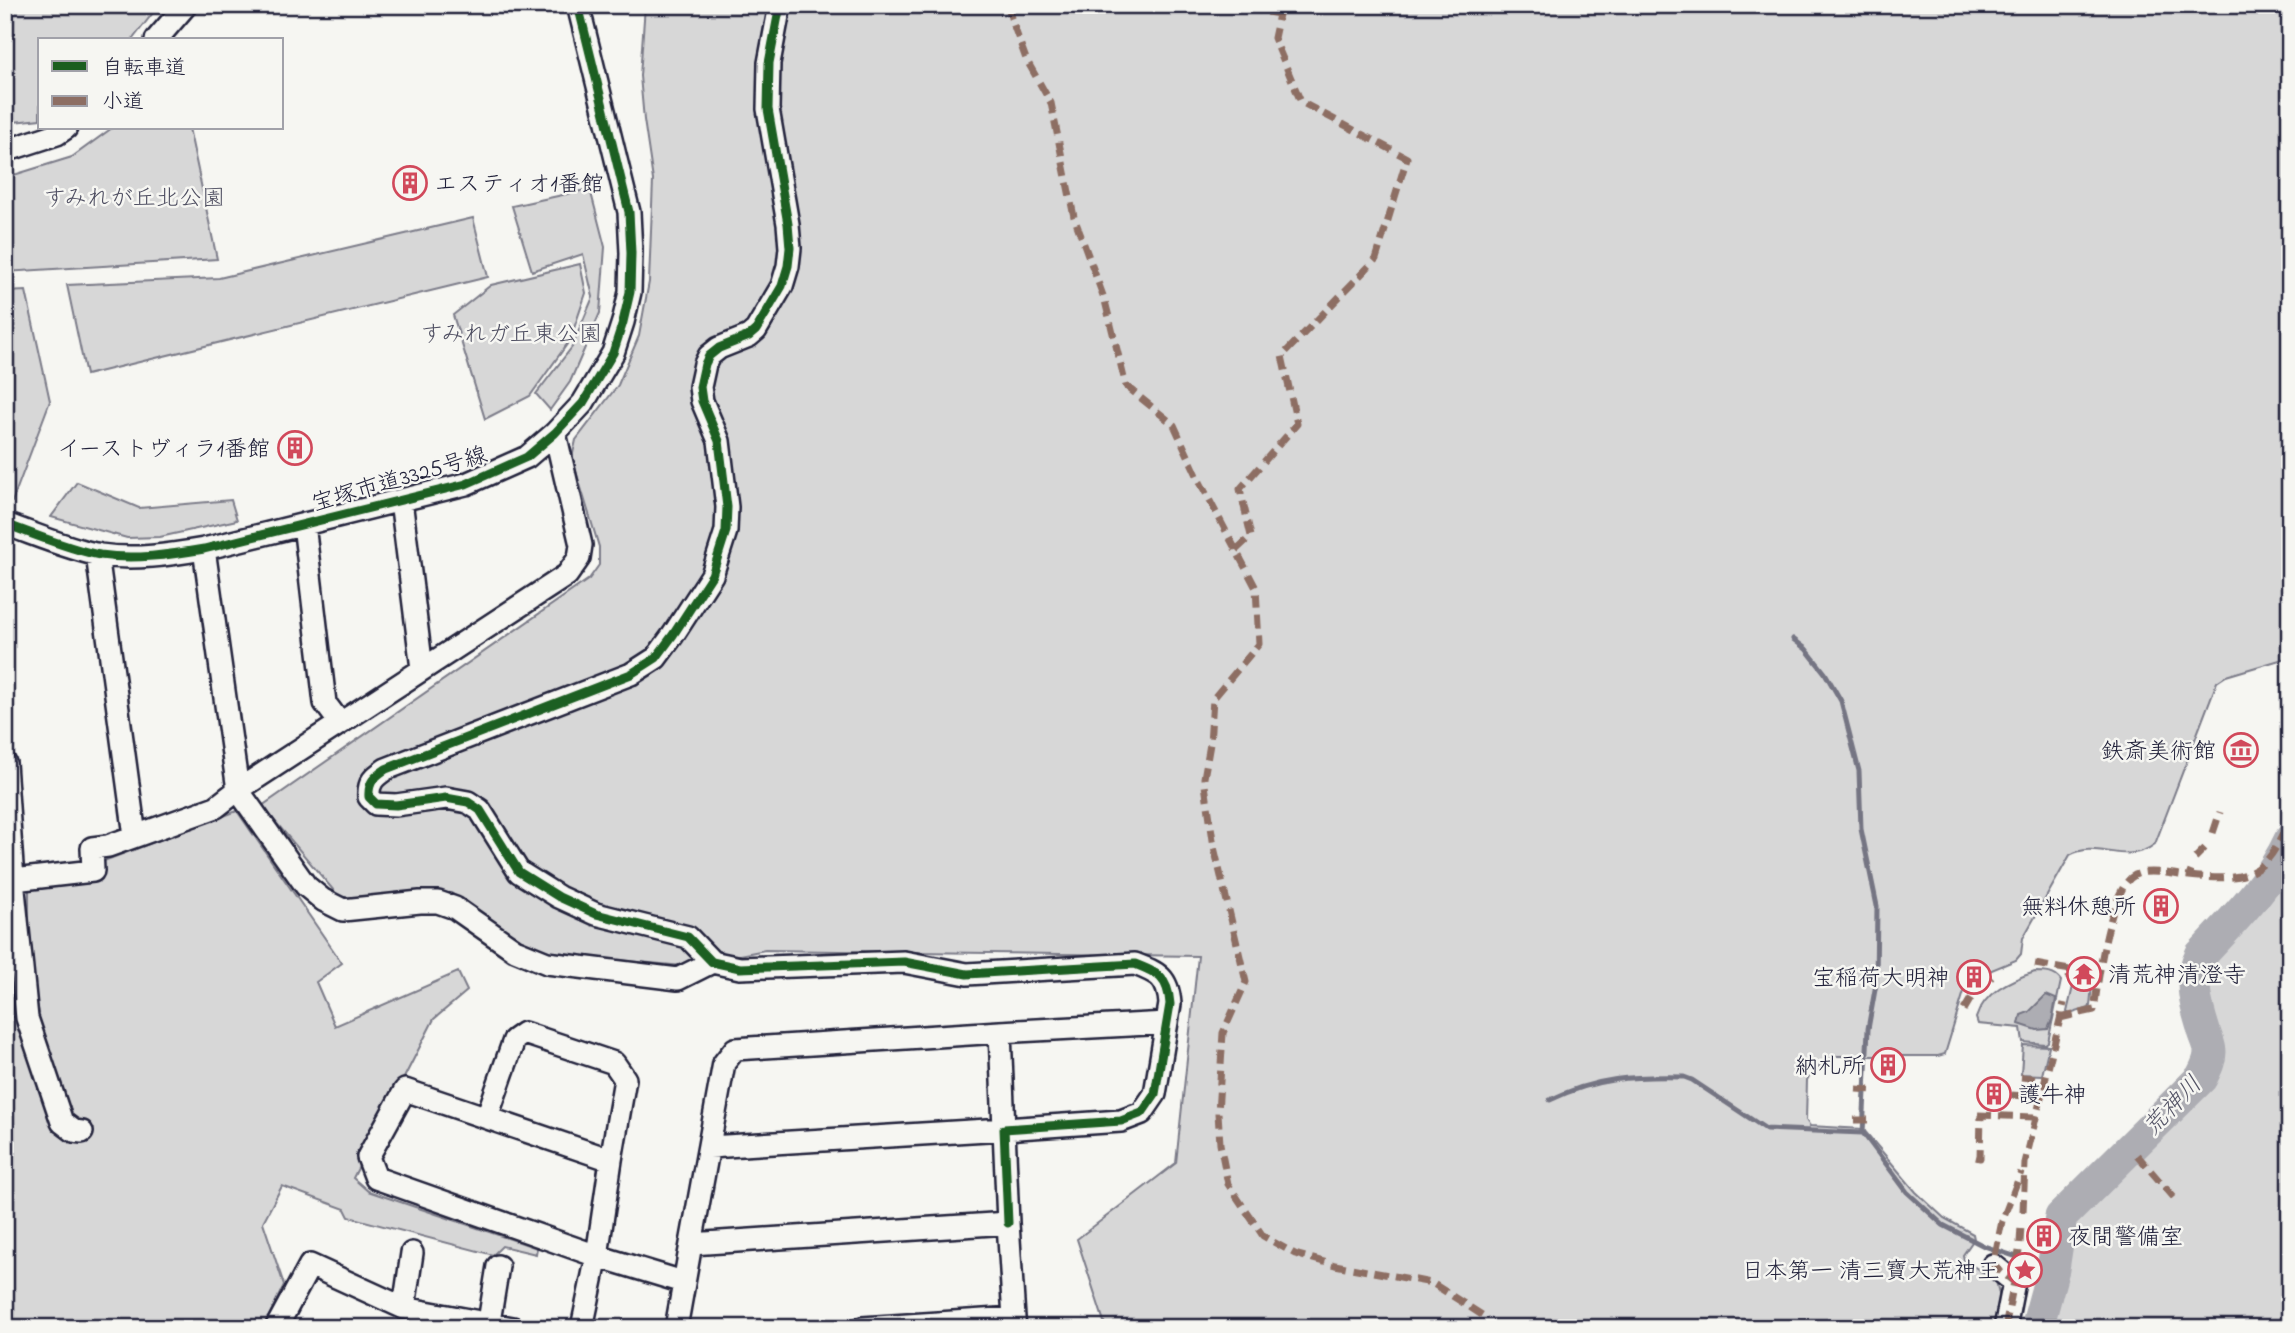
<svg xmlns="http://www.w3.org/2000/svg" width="2295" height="1333" viewBox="0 0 2295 1333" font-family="'Indie Flower','Klee One',sans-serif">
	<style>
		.green { fill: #d7d7d7; stroke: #7c7c89; stroke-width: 2 }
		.water { fill: #adadb3; stroke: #757583; stroke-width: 2 }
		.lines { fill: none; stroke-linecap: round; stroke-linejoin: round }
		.stream { stroke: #757583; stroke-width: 5 }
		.river { stroke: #adadb3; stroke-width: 33 }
		.minor-casing { stroke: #22223b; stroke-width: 26 }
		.minor { stroke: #f6f6f2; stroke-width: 21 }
		.quiet { stroke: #8d6e63; stroke-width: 7; stroke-dasharray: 14 7; stroke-linecap: butt }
		.cycleway-casing { stroke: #f6f6f2; stroke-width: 13 }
		.cycleway { stroke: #1b5e20; stroke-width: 9 }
		.labels { text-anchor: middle; stroke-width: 5; stroke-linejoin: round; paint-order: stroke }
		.poi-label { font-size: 23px; fill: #22223b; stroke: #f6f6f2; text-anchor: end }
		.park-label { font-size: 23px; fill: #4f4f62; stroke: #f6f6f2 }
		.street-label { font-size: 23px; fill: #22223b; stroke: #f6f6f2 }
		.water-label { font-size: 24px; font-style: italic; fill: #535365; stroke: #f6f6f2 }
	</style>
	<rect width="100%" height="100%" fill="#f6f6f2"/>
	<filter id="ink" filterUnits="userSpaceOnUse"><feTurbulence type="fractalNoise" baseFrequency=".0143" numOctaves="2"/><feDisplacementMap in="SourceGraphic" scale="14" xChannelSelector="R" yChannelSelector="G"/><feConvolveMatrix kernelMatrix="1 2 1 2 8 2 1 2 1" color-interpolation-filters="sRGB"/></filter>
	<g filter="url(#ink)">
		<!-- green -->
		<path class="green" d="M5,5H159L132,40H40V119L5,123Z
			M645,5H2290V657L2226,676L2217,682L2155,844C2126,867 2097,839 2070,855L2023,938L2021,954L2016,960L1987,972L1974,970L1966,977V985L1945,1054L1938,1056H1834L1811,1073L1807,1080L1806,1120L1810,1126L1863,1129L1916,1192L1944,1218L1973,1234L1974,1239L1963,1255L1964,1260L1996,1281L2001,1302L1997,1328H1106L1077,1239L1176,1163L1198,956L765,950L683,966L540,953L451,893L340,898L262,806L589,579L599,565V547L572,458L576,440L618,385L639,336L649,282L653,180L644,120L640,76Z
			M112,128H189L217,259L5,272V175L17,174L72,157Z
			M590,189L605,247L600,313L570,382L550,410L536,394L572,347L593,297L583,254L532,271L512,206Z
			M473,218L488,277L86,375L67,285L219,278Z
			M580,264L586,293L570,340L530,396L485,419L453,315L491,285Z
			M26,291L50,401L12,502L5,501V292Z
			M77,482L139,508L231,500L237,520L160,537L127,538L51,517Z
			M237,811L342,963L316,982L335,1026L458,972L467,991L434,1019L353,1178L368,1191L537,1248L536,1254L502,1246L493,1255L349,1217L345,1209L282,1186L263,1222L284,1285L263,1328H5V1018L39,1013L29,966V885L101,879V862Z
			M2290,855V1328H2044L2072,1215L2127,1166L2200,1090L2216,1067L2217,1057L2202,1003L2199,978L2202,966L2249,911Z
			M2035,972C2045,972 2055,972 2061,981L2048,1042L2045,1044L2023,1042L2021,1028L1978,1024L1976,1018C1984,992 2010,980 2035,972Z
			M2074,982L2092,984L2090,1006L2089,1008L2070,1014L2067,1012Z
			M2023,1045L2049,1046L2042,1075L2021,1074Z"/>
		<!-- water -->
		<path class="water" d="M2046,995L2056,999L2052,1020L2048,1029L2037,1030L2019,1024L2021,1015L2029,1012Z"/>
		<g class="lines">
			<!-- stream -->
			<path class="stream" d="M1793,639L1806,649L1825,673L1841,701L1859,771L1861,829L1877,906L1876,984L1868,1029L1863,1133L1907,1192L1943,1225L1984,1246L2053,1269
				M1550,1100C1597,1077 1633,1076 1684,1077L1692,1080L1766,1129L1863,1133"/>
			<!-- river -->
			<path class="river" d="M2037,1328L2053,1269L2061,1217L2201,1078C2205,1070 2210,1062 2210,1052C2210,1045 2206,1038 2204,1031C2196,1006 2188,979 2201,955C2233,920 2270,884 2290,840"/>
			<!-- minor casing -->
			<g class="minor-casing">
				<path id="minor" d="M780,5L769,63L768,109L788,224L790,248L788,266L782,286L756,330L749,336L719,348L709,356L705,364L700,387L702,401L719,441L727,507L726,531L712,575L673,635L656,658L631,674L386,769C374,777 368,782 369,797L376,804L396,805L446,798L468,802L480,810L519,872L559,897L596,914L688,937L712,962L740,968L904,962L967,974L1135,964C1158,973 1168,977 1170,1004L1155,1094L1142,1113L1121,1121L1004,1129L1008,1223
					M156,40L186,5
					M5,151L57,134L66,128
					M401,500L422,669
					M5,524C34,534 71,550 100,555C135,560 169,555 204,549L466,484L527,457L555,433L583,403L613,353L623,322L630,292L631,253L629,212L578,5
					M304,524L325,703L340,723
					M204,549L238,790L306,886L323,900L343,910L420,902H438L455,908L515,950L547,963L678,979L712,962
					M97,554L135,836
					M5,763L13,880L27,1018L62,1122L74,1131L82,1132
					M5,881L93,871L92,848L108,846L216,807L238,790L567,575L579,558L581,545L555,433
					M487,1117L514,1040L524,1033L614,1063L625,1079L611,1160
					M709,1147L1004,1129L1000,1032L1167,1023
					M691,1244L724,1063L735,1049L1000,1032
					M1993,1265L2014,1282L2005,1328
					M404,1308L412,1253
					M276,1328L310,1265L404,1308L513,1328
					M488,1328L498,1266
					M582,1328L597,1256L611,1160L405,1090L368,1157L376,1178L597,1256L683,1282
					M676,1328L691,1244L1008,1223L1014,1318
					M862,1328L1014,1318L1015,1328"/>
			</g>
			<!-- minor -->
			<use href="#minor" class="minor"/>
			<!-- quiet -->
			<path class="quiet" d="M1008,5L1011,18L1026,59L1051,103L1074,217L1105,301L1126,386L1174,425L1201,484L1256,588L1259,644L1213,699L1210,744L1204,778L1214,847L1246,982L1223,1033L1218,1113L1220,1144L1228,1184L1263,1236L1295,1254L1335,1265L1432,1283L1482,1315L1480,1328
				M1226,5L1279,14
				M1236,550L1251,536L1240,489L1297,424L1282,356L1376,259L1407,158L1301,102L1274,38L1281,5
				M2213,833L2220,812
				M2195,858L2209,844
				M2189,876C2251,882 2268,875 2290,816
				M2035,964L2070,970L2069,980
				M1964,1010L1974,993L1992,977
				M2060,1018L2094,1010C2098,982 2109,888 2135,875C2149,868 2174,875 2189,876L2191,871
				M2021,1077L2045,1079
				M1856,1089L1872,1090
				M2011,1095L2040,1097
				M1978,1115L2035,1117
				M1854,1120H1871
				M2137,1155L2176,1200
				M1976,1157L1980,1158L1981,1115
				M2023,1212L2025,1163L2064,1003
				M2020,1243L2021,1226
				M2014,1282L2019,1251
				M2005,1328L2014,1282L1993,1265L2002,1221L2021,1172"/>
			<!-- cycleway casing -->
			<g class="cycleway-casing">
				<path id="cycleway" d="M780,5L769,63L768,109L788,224L790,248L788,266L782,286L756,330L749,336L719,348L709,356L705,364L700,387L702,401L719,441L727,507L726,531L712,575L673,635L656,658L631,674L386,769C374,777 368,782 369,797L376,804L396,805L446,798L468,802L480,810L519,872L559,897L596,914L688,937L712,962L740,968L904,962L967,974L1135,964C1158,973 1168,977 1170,1004L1155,1094L1142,1113L1121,1121L1004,1129L1008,1223
					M5,524C34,534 71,550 100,555C135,560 169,555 204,549L466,484L527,457L555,433L583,403L613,353L623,322L630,292L631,253L629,212L578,5"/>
			</g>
			<!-- cycleway -->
			<use href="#cycleway" class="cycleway"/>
		</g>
	</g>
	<!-- icons -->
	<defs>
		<g id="building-ring" transform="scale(1.75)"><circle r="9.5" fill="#f6f6f2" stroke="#d1495b" stroke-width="1.5"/><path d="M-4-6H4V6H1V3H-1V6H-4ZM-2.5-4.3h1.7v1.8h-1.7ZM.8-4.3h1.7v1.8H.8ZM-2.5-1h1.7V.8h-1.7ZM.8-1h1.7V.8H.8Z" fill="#d1495b"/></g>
		<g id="museum-ring" transform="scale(1.75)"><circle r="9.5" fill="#f6f6f2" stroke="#d1495b" stroke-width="1.5"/><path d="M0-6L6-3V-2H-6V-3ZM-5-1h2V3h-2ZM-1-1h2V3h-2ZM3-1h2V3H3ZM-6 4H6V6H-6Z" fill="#d1495b"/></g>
		<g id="temple-ring" transform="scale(1.75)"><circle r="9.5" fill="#f6f6f2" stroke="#d1495b" stroke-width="1.5"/><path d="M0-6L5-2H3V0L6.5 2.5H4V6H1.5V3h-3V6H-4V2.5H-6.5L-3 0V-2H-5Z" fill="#d1495b"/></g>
		<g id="sight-ring" transform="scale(1.75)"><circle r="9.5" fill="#f6f6f2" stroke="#d1495b" stroke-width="1.5"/><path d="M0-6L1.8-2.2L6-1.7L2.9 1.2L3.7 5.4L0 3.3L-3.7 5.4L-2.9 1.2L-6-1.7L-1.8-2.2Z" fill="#d1495b"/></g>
	</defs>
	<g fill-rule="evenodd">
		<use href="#building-ring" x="410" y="183"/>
		<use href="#building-ring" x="295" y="448"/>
		<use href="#museum-ring" x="2241" y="750"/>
		<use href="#building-ring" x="2161" y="906"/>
		<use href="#temple-ring" x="2084" y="974"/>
		<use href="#building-ring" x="1974" y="977"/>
		<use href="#building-ring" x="1888" y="1065"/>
		<use href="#building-ring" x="1994" y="1094"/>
		<use href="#building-ring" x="2044" y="1236"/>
		<use href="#sight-ring" x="2025" y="1270"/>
	</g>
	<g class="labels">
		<!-- poi labels -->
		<g class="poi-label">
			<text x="434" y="191" text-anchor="start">エスティオ1番館</text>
			<text x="270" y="456">イーストヴィラ1番館</text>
			<text x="2216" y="758">鉄斎美術館</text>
			<text x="2136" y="914">無料休憩所</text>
			<text x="2108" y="982" text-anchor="start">清荒神清澄寺</text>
			<text x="1950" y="985">宝稲荷大明神</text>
			<text x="1864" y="1073">納札所</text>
			<text x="2018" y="1102" text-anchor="start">護牛神</text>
			<text x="2068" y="1244" text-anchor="start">夜間警備室</text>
			<text x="2000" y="1278">日本第一 清三寶大荒神王</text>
		</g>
		<!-- park labels -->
		<g class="park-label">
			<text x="134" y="205">すみれが丘北公園</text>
			<text x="511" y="341">すみれガ丘東公園</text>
		</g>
		<!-- street labels -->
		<g class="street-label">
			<text transform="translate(399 478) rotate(-16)" y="8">宝塚市道3325号線</text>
		</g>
		<!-- water labels -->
		<g class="water-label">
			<text transform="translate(2172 1105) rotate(-46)" y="8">荒神川</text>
		</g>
	</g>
	<!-- margin -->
	<rect width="2295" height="1333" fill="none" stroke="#f6f6f2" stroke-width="28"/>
	<rect x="14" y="14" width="2267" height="1305" fill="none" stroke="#22223b" stroke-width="2.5" filter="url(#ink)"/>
	<!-- legend -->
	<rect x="38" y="38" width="245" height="91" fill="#f6f6f2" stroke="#a1a1a9" stroke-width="2"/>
	<rect x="52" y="61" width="35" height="10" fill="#1b5e20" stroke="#a1a1a9" stroke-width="2"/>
	<text x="102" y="74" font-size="21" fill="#22223b">自転車道</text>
	<rect x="52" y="96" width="35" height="10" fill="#8d6e63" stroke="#a1a1a9" stroke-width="2"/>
	<text x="102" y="108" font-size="21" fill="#22223b">小道</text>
</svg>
